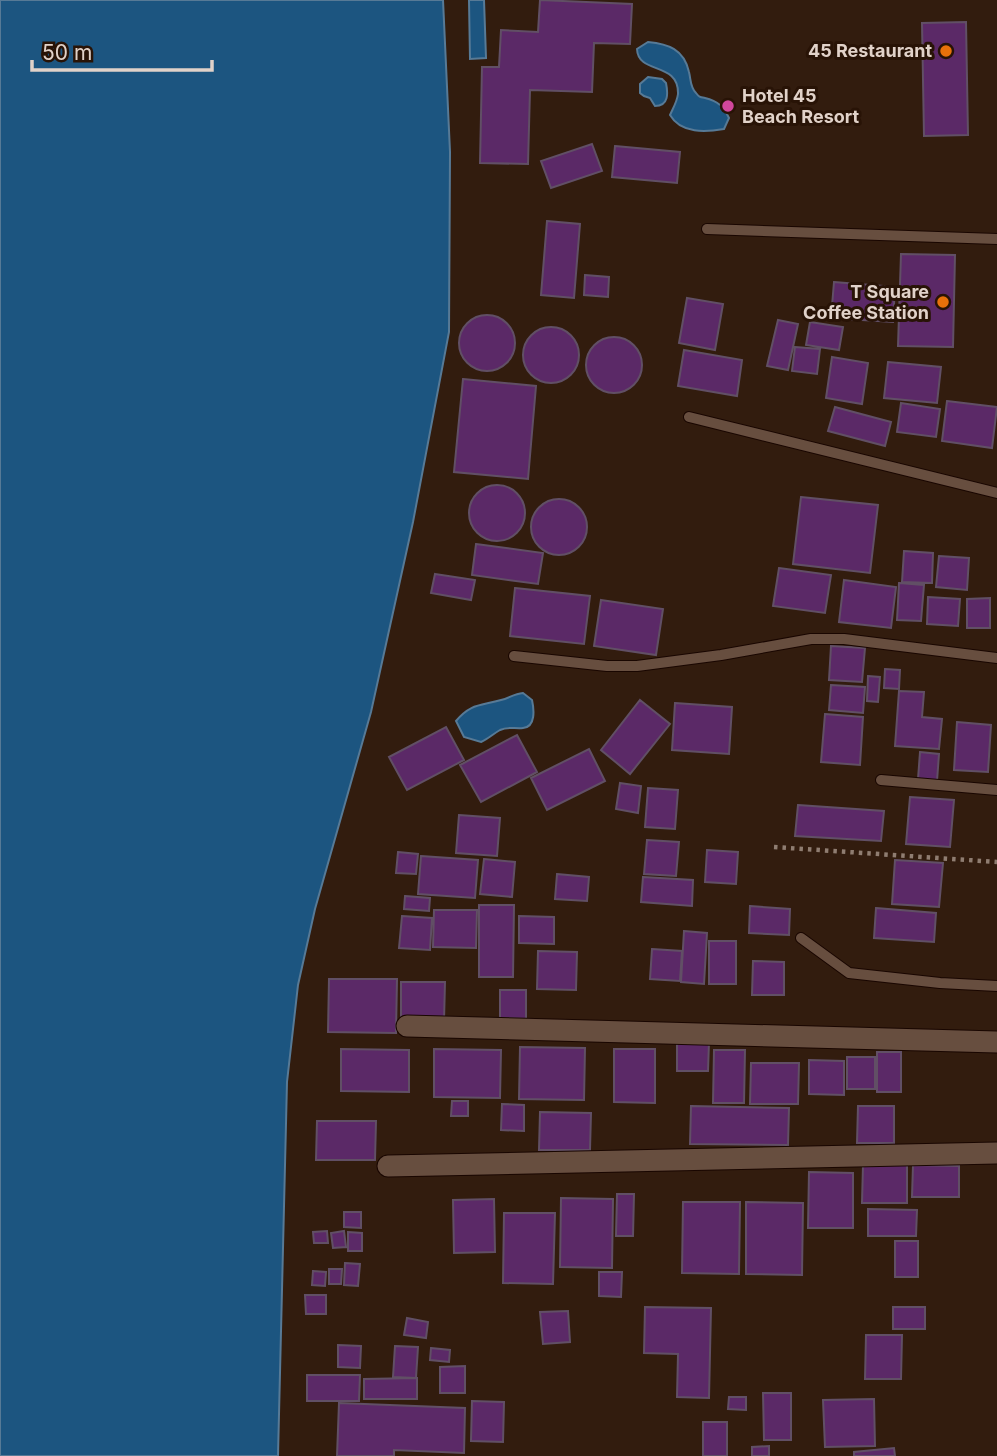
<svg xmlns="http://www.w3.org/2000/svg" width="997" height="1456" viewBox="0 0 997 1456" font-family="Inter,sans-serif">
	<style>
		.water { fill: #1c5580; stroke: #577a96; stroke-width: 2 }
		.building { fill: #5b2967; stroke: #614f65; stroke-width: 2 }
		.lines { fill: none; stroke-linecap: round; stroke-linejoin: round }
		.lane-casing { stroke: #190600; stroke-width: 12 }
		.street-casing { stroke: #190600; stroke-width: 23 }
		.path { stroke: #8f7d71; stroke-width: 4.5; stroke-dasharray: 3.5 5; stroke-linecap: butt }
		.lane { stroke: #674e3f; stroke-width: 10 }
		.street { stroke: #674e3f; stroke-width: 21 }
		.food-dot { fill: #e8710a; stroke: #281306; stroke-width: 2.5 }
		.hotel-dot { fill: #d1479c; stroke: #281306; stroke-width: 2.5 }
		.labels { text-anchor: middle; stroke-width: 6; stroke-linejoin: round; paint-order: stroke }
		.poi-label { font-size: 18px; font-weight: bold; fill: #e1d2c9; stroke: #281306; text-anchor: end }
	</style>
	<rect width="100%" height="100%" fill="#321c0e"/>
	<!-- water -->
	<path class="water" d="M0,0H443L450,152L449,332L413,522L371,712L315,909L298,985L287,1082L278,1456H0Z
		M469,0H484L486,58L470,59Z
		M648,42C668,44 684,49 689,72C691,80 690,87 696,93C699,97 700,97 705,98C718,101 724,107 729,118L724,129C706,132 681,134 670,115C673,108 677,102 678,94C679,61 638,75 637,49Z
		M648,77L662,79L666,83C668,93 669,106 655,106L650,98L644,96L640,93V84Z
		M523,693L532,700C534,709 536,727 523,728C515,729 508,726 500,730C493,734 488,739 481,742L464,737L456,721C471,703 481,706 501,700C509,698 514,694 523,693Z"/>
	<!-- building -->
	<path class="building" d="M540,0L632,4L630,44L594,43L592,92L530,90L528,164L480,163L482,67H499L501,30L538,32Z
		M966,22L968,135L924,136L922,23Z
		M592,144L602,171L551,188L541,161Z
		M615,146L680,152L677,183L612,177Z
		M547,221L580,224L574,298L541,295Z
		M901,254L955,255L953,347L898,346Z
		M585,275L609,277L608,297L584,295Z
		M834,282L895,287L893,322L831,318Z
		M687,298L723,304L715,350L679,343Z
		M459 343a28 28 0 1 1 56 0a28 28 0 1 1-56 0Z
		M778,320L798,324L788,370L767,366Z
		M810,322L843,327L839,350L806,345Z
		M523 355a28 28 0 1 1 56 0a28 28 0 1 1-56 0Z
		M586 365a28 28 0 1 1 56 0a28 28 0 1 1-56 0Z
		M795,347L820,349L817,374L792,371Z
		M684,350L742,360L737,396L678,386Z
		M832,357L868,363L862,404L826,398Z
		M888,362L941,367L937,403L884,398Z
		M463,379L536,386L528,479L454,472Z
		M947,401L997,407L992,448L942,441Z
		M901,403L940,409L936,437L897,432Z
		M835,407L891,422L885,446L828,431Z
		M469 513a28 28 0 1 1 56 0a28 28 0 1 1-56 0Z
		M801,497L878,505L870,573L793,564Z
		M531 527a28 28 0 1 1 56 0a28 28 0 1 1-56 0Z
		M476,544L543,553L538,584L472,575Z
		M904,551L933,553L932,583L902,582Z
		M939,556L969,558L967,590L936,587Z
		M779,568L831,575L825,613L773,606Z
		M435,574L475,580L471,600L431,593Z
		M844,580L896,587L891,628L839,622Z
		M899,583L924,585L921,621L897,620Z
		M515,588L590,596L584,644L510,636Z
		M928,597L960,599L958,626L927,624Z
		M990,598V628H967V599Z
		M601,600L663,609L656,655L594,646Z
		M831,646L865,648L862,682L829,680Z
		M885,669L900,670L899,689L884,688Z
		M868,676L880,677L878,702L867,701Z
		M831,685L865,687L863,713L829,710Z
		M899,691L924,692L922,717L942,719L939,749L895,746Z
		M640,700L670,724L630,774L601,750Z
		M675,703L732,707L729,754L672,750Z
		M825,714L863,717L860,765L821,762Z
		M957,722L991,725L988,772L954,770Z
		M446,727L464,760L407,790L389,757Z
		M517,735L537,772L481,802L460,765Z
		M589,749L605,781L547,810L531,778Z
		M920,752L939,754L937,781L918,779Z
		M620,783L641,786L638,813L616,809Z
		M648,788L678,790L675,829L645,827Z
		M910,797L954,800L950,847L906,844Z
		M798,805L884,811L881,841L795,836Z
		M459,815L500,818L497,856L456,853Z
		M647,840L679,842L676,876L644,874Z
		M707,850L738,852L736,884L705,882Z
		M398,852L418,854L416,874L396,873Z
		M421,856L478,860L475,898L418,894Z
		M484,859L515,862L512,897L480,894Z
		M895,860L943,863L939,907L892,904Z
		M557,874L589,877L587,901L555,899Z
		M643,877L693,880L692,906L641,902Z
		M405,896L430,898L429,911L404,909Z
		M479,905H514L513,977H479Z
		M750,906L790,909L789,935L749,933Z
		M876,908L936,913L934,942L874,938Z
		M434,910H477L476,948L433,947Z
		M402,916L432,918L430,950L399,948Z
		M519,916L554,917V944L519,943Z
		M684,931L707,933L704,984L681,982Z
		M709,941H736V984H709Z
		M652,949L682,951L680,981L650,979Z
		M538,951L577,952L576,990L537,989Z
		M753,961L784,962V995H752Z
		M329,979H397L396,1033L328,1032Z
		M401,982H445L444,1021H401Z
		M500,990H526V1019L500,1018Z
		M677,1042H709L708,1071H677Z
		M520,1047L585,1048L584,1100L519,1099Z
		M341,1049L409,1050V1092L341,1091Z
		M434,1049L501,1050L500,1098L434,1097Z
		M614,1049H655V1103L614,1102Z
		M714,1050H745L744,1103H713Z
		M877,1052H901V1092H877Z
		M847,1057H875V1089H847Z
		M809,1060L844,1061V1095L809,1094Z
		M751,1063H799L798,1104H750Z
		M452,1101H468V1116H451Z
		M502,1104L524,1105V1131L501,1130Z
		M691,1106L789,1108L788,1145L690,1144Z
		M858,1106H894V1143H857Z
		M540,1112L591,1113L590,1150H539Z
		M317,1121H376L375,1160H316Z
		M863,1165H907V1203H862Z
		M913,1165L959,1166V1197H912Z
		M809,1172L853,1173V1228H808Z
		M617,1194H634L633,1236H616Z
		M561,1198L613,1199L612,1268L560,1267Z
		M494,1199L495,1252L454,1253L453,1200Z
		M683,1202H740L739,1274L682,1273Z
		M746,1202L803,1203L802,1275L746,1274Z
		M868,1209L917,1210L916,1236H868Z
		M344,1212H361V1228L344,1227Z
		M504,1213H555L553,1284L503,1283Z
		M327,1231L328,1243H314L313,1232Z
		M344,1231L346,1247L333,1248L331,1233Z
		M348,1232L362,1233V1251H348Z
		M895,1241H918V1277H895Z
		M345,1263L360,1264L358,1286L344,1285Z
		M329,1269H342L341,1284H329Z
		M313,1271L326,1272L325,1286L312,1285Z
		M599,1272H622L621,1297L599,1296Z
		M305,1295H326V1314H306Z
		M645,1307L711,1308L709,1398L677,1397L678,1354L644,1353Z
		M893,1307H925V1329H893Z
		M568,1311L570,1342L543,1344L540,1312Z
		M407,1318L428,1322L426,1338L404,1335Z
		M866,1335H902L901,1379H865Z
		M338,1345L361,1346L360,1368L338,1367Z
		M395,1346L418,1347L416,1378L393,1377Z
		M431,1348L450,1350L449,1362L430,1360Z
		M465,1366V1393H440V1367Z
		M307,1375H360L359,1401H307Z
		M417,1378V1399H364V1379Z
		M763,1393H791V1440H764Z
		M729,1397H746V1410L728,1409Z
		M874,1399L875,1446L825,1447L823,1400Z
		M472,1401L504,1402L503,1442L471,1441Z
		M339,1403L465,1408L464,1453L394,1450V1456H337Z
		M703,1422H727V1456H703Z
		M769,1446V1456H752V1447Z
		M894,1448L895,1456H854V1452Z"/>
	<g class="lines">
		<!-- lane casing -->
		<g class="lane-casing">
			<path id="lane" d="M707,229L997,239
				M689,417L997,493
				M514,656L607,666H637L721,655L811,639H844L997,658
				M881,780L997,790
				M801,938L849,973L940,983L997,986"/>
		</g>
		<!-- street casing -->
		<g class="street-casing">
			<path id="street" d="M407,1026L997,1042
				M388,1166L997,1153"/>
		</g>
		<!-- path -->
		<path class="path" d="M774,847L997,862"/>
		<!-- lane -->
		<use href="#lane" class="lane"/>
		<!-- street -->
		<use href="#street" class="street"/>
	</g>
	<!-- markers -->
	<g class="food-dot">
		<circle cx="946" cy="51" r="7"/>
		<circle cx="943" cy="302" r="7"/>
	</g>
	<circle class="hotel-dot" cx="728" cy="106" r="7"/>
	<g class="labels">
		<!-- poi labels -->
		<g class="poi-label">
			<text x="932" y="57">45 Restaurant</text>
			<text x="742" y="102" text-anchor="start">Hotel 45<tspan x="742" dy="21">Beach Resort</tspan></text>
			<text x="929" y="298">T Square<tspan x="929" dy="21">Coffee Station</tspan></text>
		</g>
	</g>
	<!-- scale -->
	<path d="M32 60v10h180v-10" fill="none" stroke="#e1d2c9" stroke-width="3.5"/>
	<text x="42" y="60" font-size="21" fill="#e1d2c9" stroke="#281306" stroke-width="5" paint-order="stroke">50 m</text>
</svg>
